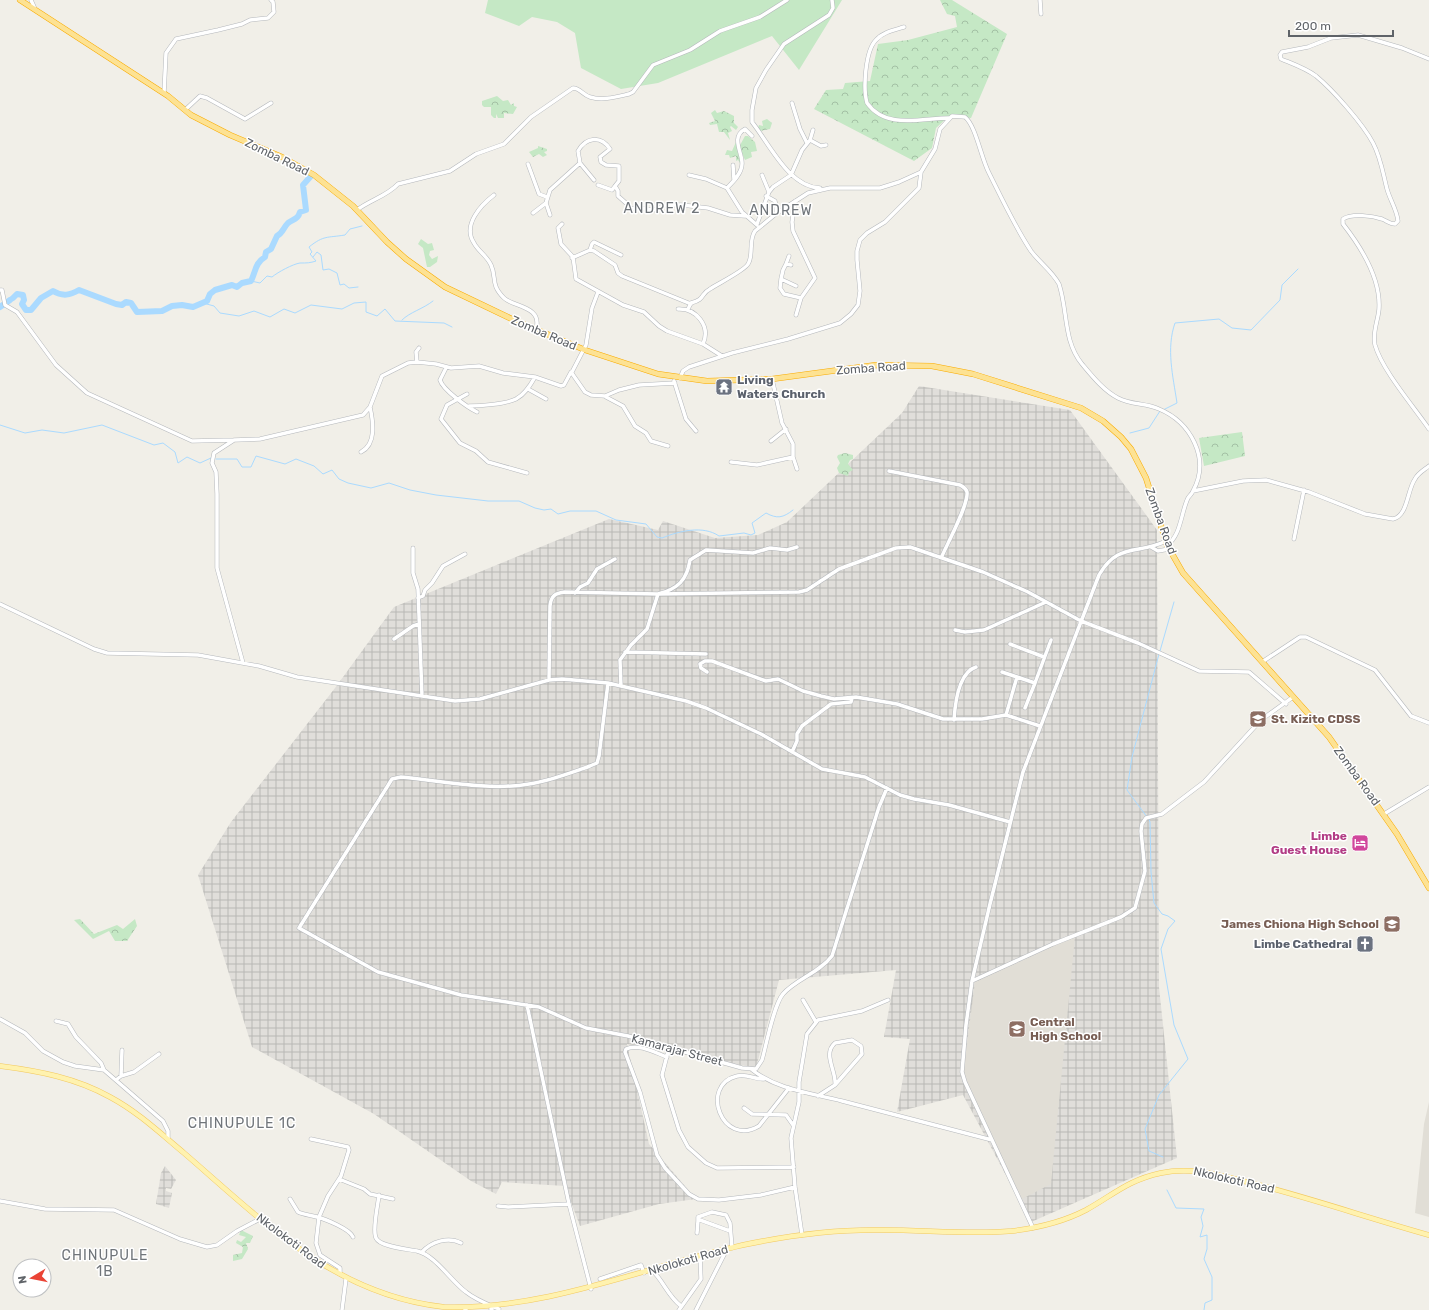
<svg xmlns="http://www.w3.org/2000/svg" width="1429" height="1310" viewBox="0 0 1429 1310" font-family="Rubik,sans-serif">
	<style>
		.industrial { fill: url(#industrial-grid) }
		.education { fill: #e1ded6 }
		.green { fill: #c5e8c5 }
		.forest { fill: url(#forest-crowns) }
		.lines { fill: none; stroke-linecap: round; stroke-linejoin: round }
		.stream { stroke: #aadaff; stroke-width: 1 }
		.river { stroke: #aadaff; stroke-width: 6 }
		.minor-casing { stroke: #b5b8bc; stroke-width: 4.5 }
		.major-casing { stroke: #f2c960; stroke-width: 5.5 }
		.highway-casing { stroke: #f9ab00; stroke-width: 6 }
		.minor { stroke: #fff; stroke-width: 3.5 }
		.major { stroke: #fff2af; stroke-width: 4.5 }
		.highway { stroke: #fde293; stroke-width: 5 }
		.labels { text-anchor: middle; stroke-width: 3; stroke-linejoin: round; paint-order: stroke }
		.street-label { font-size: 12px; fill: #5f6368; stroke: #fff }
		.worship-label { font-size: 12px; font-weight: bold; fill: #5b616d; stroke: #fff; text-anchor: start }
		.education-label { font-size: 12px; font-weight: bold; fill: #785e54; stroke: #fff; text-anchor: start }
		.hotel-label { font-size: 12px; font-weight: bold; fill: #b23c85; stroke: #fff; text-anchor: end }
		.quarter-label { font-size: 14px; letter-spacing: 1px; fill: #70757a; stroke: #fff }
	</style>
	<defs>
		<pattern id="industrial-grid" width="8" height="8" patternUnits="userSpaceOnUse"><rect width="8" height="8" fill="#e0deda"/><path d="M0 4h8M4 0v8" fill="none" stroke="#b9b8b5"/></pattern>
		<pattern id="forest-crowns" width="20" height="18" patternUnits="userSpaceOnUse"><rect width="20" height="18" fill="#c5e8c5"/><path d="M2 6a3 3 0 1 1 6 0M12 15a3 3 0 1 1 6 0" fill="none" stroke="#a3c0a4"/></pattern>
	</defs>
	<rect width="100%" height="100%" fill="#f1efe8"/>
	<!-- industrial -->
	<path class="industrial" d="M919,386L1070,410L1157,530L1159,987L1177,1158L1031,1222L963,1095L897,1112L910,1039L884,1037L896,970L779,980L756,1068L627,1044L649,1144L696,1199L659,1204L580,1226L565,1186L502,1182L496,1194L471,1181L374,1114L252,1047L198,875L231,822L335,688L394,607L609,519L658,530L663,521L715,538L758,535L787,522L902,413Z
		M165,1166L176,1180L171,1189L166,1188V1191L172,1193L169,1208L156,1204L161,1173Z"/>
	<!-- education -->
	<path class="education" d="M1075,936L1051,1184L1020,1200L963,1075L975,982Z
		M1429,1102V1217L1415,1213L1424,1124Z"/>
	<!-- green -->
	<path class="green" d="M488,0H842L799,70L772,36L658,83L621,89L581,68L575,33L557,22L532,17L519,26L485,13Z
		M421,239L428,244L432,243L434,250L430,251L429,255L432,259L438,256L437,262L430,267H427L423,248L418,244Z"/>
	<!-- forest -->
	<path class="forest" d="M940,0H952L1007,34L971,118L949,116L936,128L932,148L914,161L814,109L826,90L843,89L845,83L870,81L878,44L908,40L957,27L955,16L947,14Z
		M497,96L503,101L508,100L511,105L514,103V106L517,107L513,114L504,113V118H498L496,114V118H494L491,115V107H484L482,105V101Z
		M715,110L717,113L724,111L734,116V123L738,127L736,130L731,126L730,127L732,131L728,133L730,140L724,132H719L717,124L710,125L709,123L715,121L711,113Z
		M767,119L772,123L770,129L760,131L758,128L759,125L763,126L762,121Z
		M745,136H748L755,142L757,151L751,152L752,157L745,160L739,147Z
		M736,142H738L737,149L740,154L739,158H741L740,163L738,160L736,161V156L730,158L729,155H725L727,150L732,151Z
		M538,146L547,149V151L544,152L547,155L543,157L539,154L533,157L529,152L538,148Z
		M1242,432L1245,456L1204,466L1199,438Z
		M845,453L853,455V459L850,460L848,464L853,470L849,472L848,476L839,473L837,468L840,463L837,457L838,455Z
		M80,919L94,934L117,925L123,929L135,919L137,926L127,941H115L109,931L93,939L74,920Z
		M241,1230L253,1236L250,1243H246L248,1249L242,1259L233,1261V1255L242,1253L243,1247L236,1243L237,1240L241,1242L246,1237L239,1235Z"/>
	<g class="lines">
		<!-- stream -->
		<path class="stream" d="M313,257L317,252L321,255L323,270L329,269L337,273L340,285L344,284L349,288L358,287
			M251,281L260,283L267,276L272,277C278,272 293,264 300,263C307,263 310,263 316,261L310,254L312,252L309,247C324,235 327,238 345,235L350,229L362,226
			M203,303L214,306L220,313L239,316L254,311L270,317L284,309L295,313L311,305L342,309L354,303L366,302V312L377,316L385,309L395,321L444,323L452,327
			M402,320C410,312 423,309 433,301
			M1163,410L1177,403C1173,376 1166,349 1175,323L1219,319L1232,328L1251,330L1280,300L1282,285L1298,269
			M0,425L25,433L42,430L64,433L102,425L154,445L163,443L175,452L178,463L187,457L200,463L211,458
			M1130,433L1149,428L1160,411
			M216,459H237L242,467H251L256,456L285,464L296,459L314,466L323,474L332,470L339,479L348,483L371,488L389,483L410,490L436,495L488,501H519L535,508L544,510L551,509L558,514L570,511H596L616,520L646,524L657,537L662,538C679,531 703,525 719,536L744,533L751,535L755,533L752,523L766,513C777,519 783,518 793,510
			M1160,651L1174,602
			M1147,817L1127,790L1132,757L1159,654
			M1149,819L1150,822L1151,872L1154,903L1162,914L1168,916L1175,921L1168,929L1161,949L1174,1025L1188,1059L1159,1095L1145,1129L1149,1151L1163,1157
			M1167,1190L1176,1208L1204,1209L1201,1217L1203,1226L1200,1237L1207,1235V1249L1204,1259L1212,1277V1300L1205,1303L1204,1310"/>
		<!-- river -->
		<path class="river" d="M13,298L17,294L23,295L24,300L22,304L26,310H31L41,298L53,291C63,297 70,295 79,290L116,304L122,305L126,302L131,303L137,312L162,311L172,306L182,305L193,307L207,301L210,294L215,290L232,285L237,287L242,283L251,281C256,271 255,263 265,257L266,252L271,249L277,236C283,233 283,228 288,223C294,219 298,219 300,212L306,210L303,185L311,176
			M0,307L10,300"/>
		<!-- minor casing -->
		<g class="minor-casing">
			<path id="minor" d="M31,0L35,9
				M1040,0L1041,14
				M904,27C894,30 883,32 876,40C865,51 863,89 867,103C886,130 922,118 949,118
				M1429,59L1402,48L1358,35L1331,38L1308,47L1282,52L1280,55L1281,59C1293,64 1305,68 1316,76C1333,90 1363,124 1373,143C1381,158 1383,174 1387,189C1390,200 1397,210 1398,221L1395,224C1390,224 1387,221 1382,219C1373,216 1352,213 1343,219V224C1361,247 1381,278 1379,309C1378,321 1372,333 1375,345C1382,370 1414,407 1429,429
				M164,93L166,53L176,39L218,30L242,24L250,20L268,18L274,12L273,2L271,0
				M792,103L800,129L807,143
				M185,110L200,96L207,98L245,119L271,103
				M810,140L821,146L826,145
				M528,164L539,194L547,197
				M733,165L734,180
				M689,175L706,179L727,188L742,212L757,225
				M762,175L769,192
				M594,180L580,163L578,151C586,137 601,135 610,149L600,157L601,162L606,165L619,166V181L615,186L618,191V196L627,204L628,209L638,208L654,210L665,205H682L708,208L730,215L745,216
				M598,185L612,190L615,186
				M727,188C733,182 742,173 742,164C743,154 730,137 745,129L752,136
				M820,188C789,187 770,145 752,122V110L756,88L766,70L784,44L829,15L833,8L832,0
				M494,195C481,205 462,225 474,243C478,251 487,256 491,265C497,278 490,284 504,298C513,307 543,306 536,329
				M766,196L775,201L777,213
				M795,201L792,222L793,231L815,278L801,298L796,315
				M357,210C370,200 387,196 398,184L450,171L476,154L504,144L531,117L573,88C580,88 583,95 590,97C602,101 616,97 629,94L633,92L653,65L690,50L720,31L760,17L787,0
				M533,213L546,203
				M550,215L546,203L550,190L580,163
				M562,224L558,228L561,244L573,257L576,279L623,305L644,312L659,326L667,331L703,344L722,356
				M757,224L769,192L773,187L791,175L802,150L810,140L813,130
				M590,250L592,244L594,242L621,255
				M572,258L590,250L594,251L615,265L618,273L622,276L691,304
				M786,264L789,256
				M791,265L786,264L783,270L781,279L796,286
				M781,279L780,288L784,294L801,298
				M0,290H2L5,305L17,312L56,365L87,393L192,441L234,440
				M678,309C696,308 711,326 703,344
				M688,309L691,303C706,299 700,294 710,289C717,284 744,271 748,264C754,255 748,241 755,231L777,213L808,193L830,188H880L899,182L921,172
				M417,362L416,352L419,348
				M446,368L440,380C443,390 467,407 477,412
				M572,372L586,345L592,308L598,292
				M680,378L683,371L689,367L732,353L788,339L840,323L851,314L858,305L860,291L857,260V251L860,240L867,233L885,222L919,188L921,172L935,149L940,129L952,116L965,117C976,126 981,158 989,173C1002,199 1015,227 1031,251C1040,263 1052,271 1059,284C1068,311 1063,341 1082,364C1092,376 1104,391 1118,398C1131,405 1146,403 1159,409C1190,422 1211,458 1193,491C1192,494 1189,496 1188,498C1181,512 1181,536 1167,545
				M674,381L686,419L696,431
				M528,389L546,399
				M467,394L447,405L441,419L460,443L476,451L488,462L527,473
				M606,397L623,406L635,426L646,433L651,441L668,446
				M469,406C480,406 506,404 516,399C525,394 530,386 535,377
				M771,441L786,429
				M361,452C377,444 373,421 370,407
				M793,457L797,469
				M731,462L757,465L793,457V444L782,423L772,379
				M889,471L960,485C963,487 966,488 967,492C969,504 947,544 942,556
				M1193,491L1243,481L1266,480L1309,492L1365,514L1393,519C1408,516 1407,490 1415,479C1418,473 1424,470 1429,466
				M1294,539L1304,490
				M1151,547L1158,551L1169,549
				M413,548V573L418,589L422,696
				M575,593L580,587L588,583L597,569L615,559
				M418,598L423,596L425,590L432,583L443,566L465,554
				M0,604L94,649L107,653L198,655L259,666L297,677L455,701L480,699L549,680L562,679L608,683L686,701L706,708L761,734L822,769L865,777L900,795L914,799L949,805L1010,822
				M955,630L965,632L984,630L1046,602
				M394,639L413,626L419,624
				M1010,644L1044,657
				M625,652L706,654
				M1262,662L1300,637H1306L1375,670L1411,716L1429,723
				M243,663L217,568V494L216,472L212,463L214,453L234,440L260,439L363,415L370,407L382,376L408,363L417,362L436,364L451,368L479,366L503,373L535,377L561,386L564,385L571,372L585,392L591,395L605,396L619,390L639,385L675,383
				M707,672L701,668L700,664L705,661H712L766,681L778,679L803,691L821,696L834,699L856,697L897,704L943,719H982L1006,715L1040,726
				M1002,672L1017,677
				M549,680L550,606C551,596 555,593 565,592L658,594L799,592L807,590L839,569L896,548L910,547L983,572L1028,592L1081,621L1138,643L1199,671L1249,672L1286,704
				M608,683L599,756L597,763L590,766C570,773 550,781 529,784C490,791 441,781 401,777L392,779L299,928L378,972L461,995L539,1007L586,1028L628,1036L742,1068L756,1069L762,1060C766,1046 774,1004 783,994C796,979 819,973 832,956L879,807L887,788
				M621,686L620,660L631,645L647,629L658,594C678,589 687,580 690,560L706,550L753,553L770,548L787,550L797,547
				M1025,708L1035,683
				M1006,715L1017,677L1035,683L1051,640
				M954,720C955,704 958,673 976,667
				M792,752L797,741V734L802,726L831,704L851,702L852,698
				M1384,814L1429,787
				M972,981L1053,944L1121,917L1135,908L1145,871L1141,831L1142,824L1146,818L1162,814L1204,782L1261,720L1293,697
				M803,1000L816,1022
				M527,1005L569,1204L591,1289
				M0,1019L25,1033L43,1051L63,1062L75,1066L104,1070L163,1121L168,1131V1139
				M56,1021L68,1024L76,1037L101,1063L104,1070
				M852,1040L861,1046L862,1054L835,1085C837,1072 822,1054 835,1043Z
				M669,1048L662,1075L679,1130L688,1147L706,1163L717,1168L794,1167
				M667,1057C656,1053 638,1043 626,1049L625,1052L640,1092L657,1155L665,1168L689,1194L698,1199L719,1200L761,1195L795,1187
				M751,1069C777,1090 811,1093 842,1101C892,1114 942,1127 992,1140
				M121,1076L122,1050
				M764,1079C755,1080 747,1073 737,1076C699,1085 722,1148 759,1126L789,1088
				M116,1080L121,1076L134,1072L159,1054
				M818,1096L835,1085
				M744,1108L752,1114L786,1115L793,1125
				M311,1139L348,1147L349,1150L341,1176L328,1196L319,1217L316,1243L320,1255L340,1268V1274
				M339,1179L364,1189L370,1194L393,1199
				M379,1195C378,1205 372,1230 376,1238C380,1247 408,1249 417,1251C435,1255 451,1281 466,1292C476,1300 487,1304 499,1309
				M290,1199L298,1212C304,1215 311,1215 317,1217C325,1219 350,1229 353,1237
				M0,1201L45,1209L114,1210L180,1239L207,1247L217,1245L237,1231L260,1219
				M498,1206L508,1207L569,1204
				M698,1221V1217L712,1212L726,1215L730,1223L732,1248
				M1033,1228L965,1082L962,1072L966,1025L972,981L990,904L1023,772L1099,575C1118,542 1138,555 1166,541
				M697,1233L698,1221L700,1220L730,1231
				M802,1235L795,1187L791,1138L799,1102V1082L807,1034L818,1020L862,1011L888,1000
				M422,1252C431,1242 448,1236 461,1243
				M652,1270C664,1282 668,1296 681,1306
				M600,1279L641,1265L644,1273
				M491,1309L492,1310
				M342,1310L346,1279
				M465,1310L466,1309
				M679,1310L701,1279L700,1256
				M696,1310L727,1249"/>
		</g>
		<!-- major casing -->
		<g class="major-casing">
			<path id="major" d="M0,1066C39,1071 76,1078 110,1097C138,1112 160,1133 184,1153C263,1221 334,1295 444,1307C548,1310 644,1267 743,1245C786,1236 830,1230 873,1230C919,1229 966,1235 1012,1231C1037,1228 1063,1222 1086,1210C1113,1195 1128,1180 1161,1173C1195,1166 1226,1177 1259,1185C1316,1200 1372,1219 1429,1235"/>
		</g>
		<!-- highway casing -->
		<g class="highway-casing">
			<path id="highway" d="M20,0L168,96L191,115L230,135L282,157L314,175L353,206L387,242L406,259L445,287L516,321L585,350L658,374L707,381L772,379L876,365L932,366L973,374L1081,408L1103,421L1121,437L1131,449L1146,478L1167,545L1183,573L1329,737L1397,834L1429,888"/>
		</g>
		<!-- minor -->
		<use href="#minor" class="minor"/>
		<!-- major -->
		<use href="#major" class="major"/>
		<!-- highway -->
		<use href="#highway" class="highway"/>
	</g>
	<!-- icons -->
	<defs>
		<g id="temple-square" transform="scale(0.9)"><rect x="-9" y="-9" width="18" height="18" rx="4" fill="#6b7280" stroke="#fff"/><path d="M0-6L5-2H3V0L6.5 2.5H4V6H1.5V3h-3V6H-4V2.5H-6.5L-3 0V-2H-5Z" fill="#fff"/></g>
		<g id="school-square" transform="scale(0.9)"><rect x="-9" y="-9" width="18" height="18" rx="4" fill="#8d6e63" stroke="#fff"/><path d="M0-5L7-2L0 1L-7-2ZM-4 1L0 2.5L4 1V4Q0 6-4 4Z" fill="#fff"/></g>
		<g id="hotel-square" transform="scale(0.9)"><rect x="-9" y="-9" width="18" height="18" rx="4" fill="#d1479c" stroke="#fff"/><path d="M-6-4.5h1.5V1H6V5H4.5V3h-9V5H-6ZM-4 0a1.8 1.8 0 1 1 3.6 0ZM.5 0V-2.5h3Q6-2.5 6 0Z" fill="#fff"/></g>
		<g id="church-square" transform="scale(0.9)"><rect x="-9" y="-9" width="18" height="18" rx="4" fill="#6b7280" stroke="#fff"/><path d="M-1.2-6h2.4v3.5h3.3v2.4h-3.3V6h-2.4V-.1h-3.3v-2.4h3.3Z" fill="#fff"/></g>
	</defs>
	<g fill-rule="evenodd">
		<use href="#temple-square" x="724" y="387"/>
		<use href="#school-square" x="1258" y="719"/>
		<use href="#hotel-square" x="1360" y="843"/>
		<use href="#school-square" x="1392" y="924"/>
		<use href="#church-square" x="1365" y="944"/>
		<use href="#school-square" x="1017" y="1029"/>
	</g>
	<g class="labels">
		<!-- street labels -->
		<g class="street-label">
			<text transform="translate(277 157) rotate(26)" y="4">Zomba Road</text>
			<text transform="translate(544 333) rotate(23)" y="4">Zomba Road</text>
			<text transform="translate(871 368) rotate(-4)" y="4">Zomba Road</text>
			<text transform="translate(1161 521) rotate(70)" y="4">Zomba Road</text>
			<text transform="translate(1357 776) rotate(54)" y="4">Zomba Road</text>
			<text transform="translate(677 1050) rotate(15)" y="4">Kamarajar Street</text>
			<text transform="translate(1234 1180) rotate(13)" y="4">Nkolokoti Road</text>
			<text transform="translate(291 1241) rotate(37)" y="4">Nkolokoti Road</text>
			<text transform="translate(688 1260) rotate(-16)" y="4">Nkolokoti Road</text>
		</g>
		<!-- worship labels -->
		<g class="worship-label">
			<text x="737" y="384">Living<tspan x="737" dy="14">Waters Church</tspan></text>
			<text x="1352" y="948" text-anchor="end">Limbe Cathedral</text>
		</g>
		<!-- education labels -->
		<g class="education-label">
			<text x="1271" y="723">St. Kizito CDSS</text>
			<text x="1379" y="928" text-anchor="end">James Chiona High School</text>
			<text x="1030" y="1026">Central<tspan x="1030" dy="14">High School</tspan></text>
		</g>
		<!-- hotel labels -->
		<g class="hotel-label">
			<text x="1347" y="840">Limbe<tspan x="1347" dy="14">Guest House</tspan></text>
		</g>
		<!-- quarter labels -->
		<g class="quarter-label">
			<text x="662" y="213">ANDREW 2</text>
			<text x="781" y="215">ANDREW</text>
			<text x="242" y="1128">CHINUPULE 1C</text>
			<text x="105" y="1260">CHINUPULE<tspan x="105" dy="16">1B</tspan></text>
		</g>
	</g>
	<!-- north arrow -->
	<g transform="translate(32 1278) rotate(260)"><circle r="19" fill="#ffffff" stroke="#bfc1c3"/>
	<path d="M0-3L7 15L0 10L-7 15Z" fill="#ea4335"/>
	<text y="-6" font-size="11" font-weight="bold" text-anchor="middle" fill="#5f6368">N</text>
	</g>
	<!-- scale -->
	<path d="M1289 30v6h104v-6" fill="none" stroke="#5f6368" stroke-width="2"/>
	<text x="1295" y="30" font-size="12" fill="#5f6368" stroke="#ffffff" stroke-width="3" paint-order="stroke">200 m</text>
</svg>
